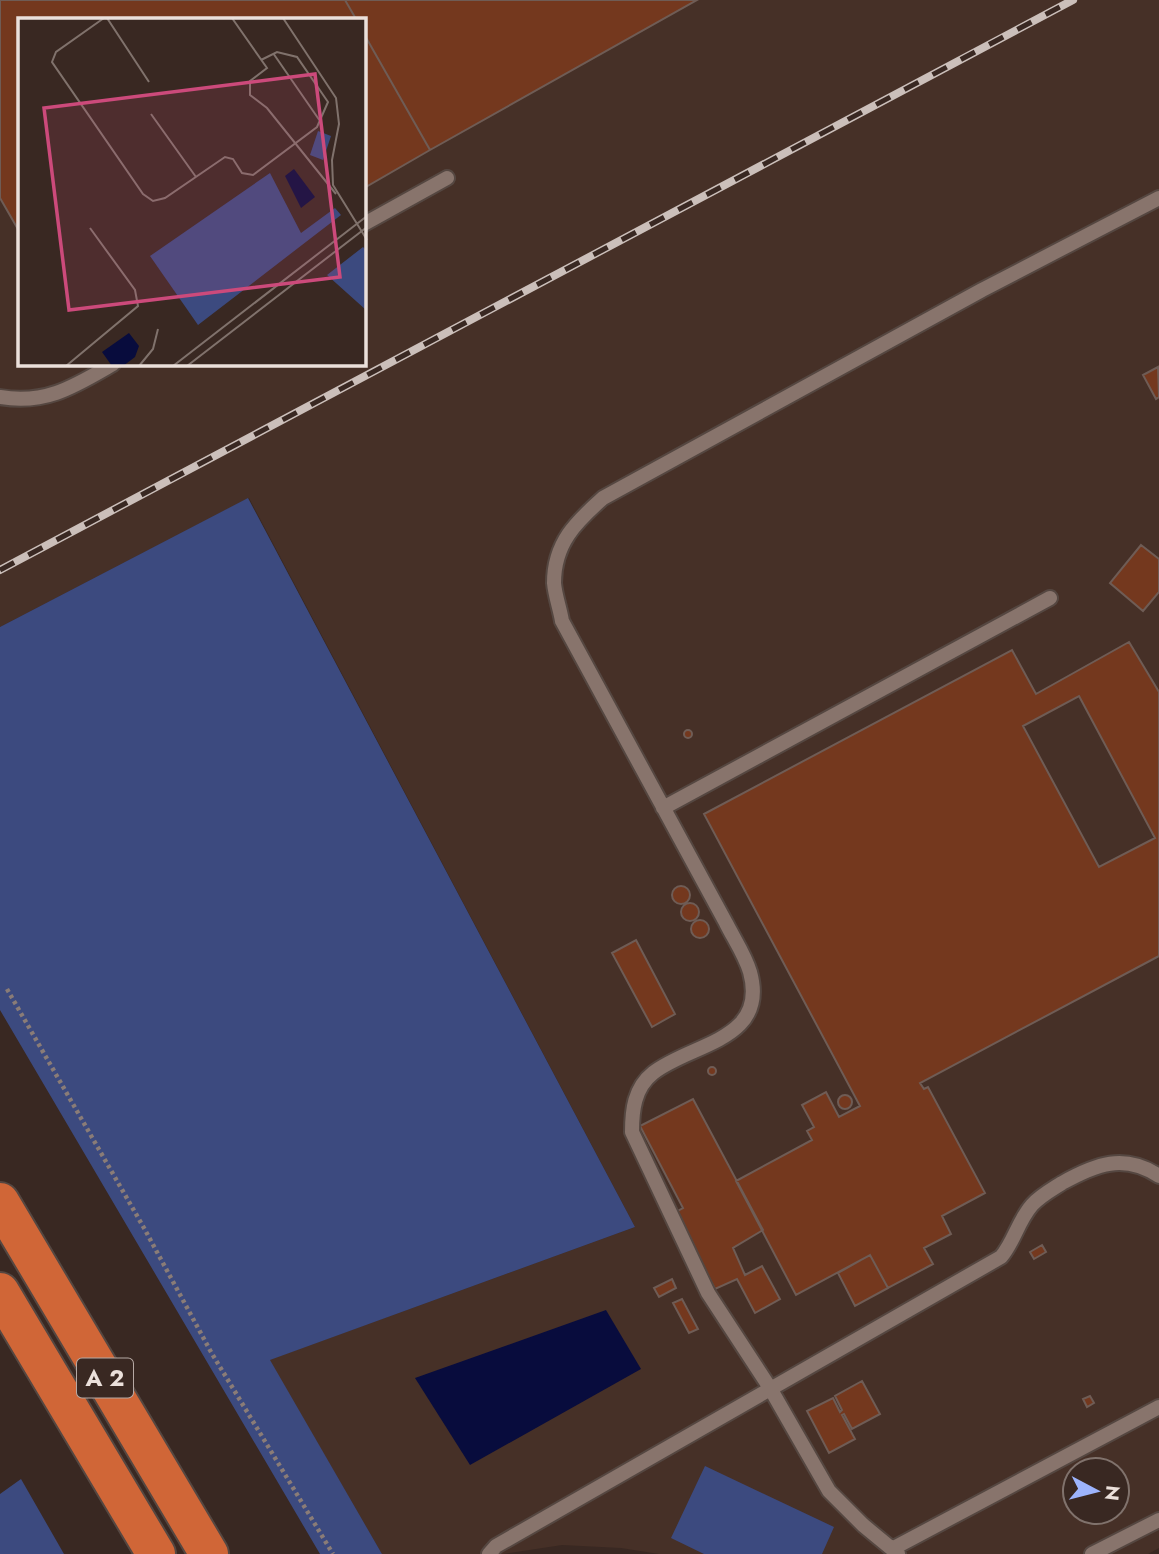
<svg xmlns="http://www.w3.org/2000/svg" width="1159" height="1554" viewBox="0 0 1159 1554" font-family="Jost,sans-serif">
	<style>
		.built { fill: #463027; fill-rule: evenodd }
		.green { fill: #3c4a7f }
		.water { fill: #080c3d }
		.building { fill: #74381e; stroke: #6f5c55; stroke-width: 2; fill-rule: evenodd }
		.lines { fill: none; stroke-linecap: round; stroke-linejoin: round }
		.lane-casing { stroke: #554741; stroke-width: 18 }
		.highway-casing { stroke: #554741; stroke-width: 42 }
		.path { stroke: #8a7c77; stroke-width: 4.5; stroke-dasharray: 3.5 3.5; stroke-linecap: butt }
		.lane { stroke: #88746c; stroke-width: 14 }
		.highway { stroke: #d06637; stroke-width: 38 }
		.rail-casing { stroke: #cbbfba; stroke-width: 8 }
		.rail { stroke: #392822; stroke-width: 5; stroke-dasharray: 16; stroke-linecap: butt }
		.labels { text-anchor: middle; stroke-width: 6; stroke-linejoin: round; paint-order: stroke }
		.shield { fill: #392822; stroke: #b6a9a4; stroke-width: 2 }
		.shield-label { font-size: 23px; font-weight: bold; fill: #ebe0db }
		.inset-road { fill: none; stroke: #80726c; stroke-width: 2 }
		.view { fill: #cc4a7b; fill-opacity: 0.15; stroke: #cc4a7b; stroke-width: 3.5 }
		.inset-edge { fill: none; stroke: #ebe0db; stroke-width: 3.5 }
	</style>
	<rect width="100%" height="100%" fill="#392822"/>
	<!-- built -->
	<path class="built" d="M0,0H1159V1548L1148,1554H659L621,1548L562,1545L503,1554H382L269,1360L635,1227L249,498L0,627ZM19,19H364V364H19ZM1075,1470H1117V1512H1075Z"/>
	<!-- green -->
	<path class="green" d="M248,498L635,1227L270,1360L382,1554H320L0,1010V627Z
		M705,1466L834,1527L822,1554H704L671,1538Z
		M21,1479L64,1554H0V1494Z"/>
	<!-- water -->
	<path class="water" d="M606,1310L641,1369L470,1465L415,1378Z"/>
	<!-- building -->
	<path class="building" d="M0,0H345L356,19H19V231L0,198Z
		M345,0H697L430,150L364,34V19H356Z
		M364,34L430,150L364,188Z
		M1158,367L1159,397L1156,399L1143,375Z
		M1141,545L1159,559V592L1143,611L1110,583Z
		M1129,642L1159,692V956L920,1083L924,1089L928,1087L985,1193L942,1216L951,1234L924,1248L933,1264L888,1288L870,1255L796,1295L736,1181L812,1140L807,1131L814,1127L802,1105L826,1092L839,1117L860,1106L704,814L1012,650L1036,694ZM1079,696L1155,838L1099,867L1023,726Z
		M684 734a4 4 0 1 1 8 0a4 4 0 1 1-8 0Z
		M672 895a9 9 0 1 1 18 0a9 9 0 1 1-18 0Z
		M681 912a9 9 0 1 1 18 0a9 9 0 1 1-18 0Z
		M691 929a9 9 0 1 1 18 0a9 9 0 1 1-18 0Z
		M636,940L675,1014L652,1027L612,953Z
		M708 1071a4 4 0 1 1 8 0a4 4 0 1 1-8 0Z
		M838 1102a7 7 0 1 1 14 0a7 7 0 1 1-14 0Z
		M693,1099L763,1230L733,1248L745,1275L762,1266L780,1299L755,1313L737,1279L715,1289L674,1213L683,1208L640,1126Z
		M1042,1245L1046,1252L1034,1259L1030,1252Z
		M870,1255L888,1288L855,1306L838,1273Z
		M672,1279L676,1288L659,1297L654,1288Z
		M682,1299L698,1329L689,1333L673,1303Z
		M862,1381L880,1414L852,1429L844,1414L842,1415L855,1439L829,1453L807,1411L833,1398L840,1412L842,1410L835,1396Z
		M1090,1396L1094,1403L1087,1407L1083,1399Z"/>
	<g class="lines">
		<!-- lane casing -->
		<g class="lane-casing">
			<path id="lane" d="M364,224L447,178
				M0,397C46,405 75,386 113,364
				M663,808L1050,598
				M892,1549L1159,1407
				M489,1554L496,1546L1001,1257C1014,1242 1018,1221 1032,1205C1040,1196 1051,1190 1062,1183C1096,1164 1124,1153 1159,1176
				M898,1554L863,1525L829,1491L770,1388L708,1293L632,1132C632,1111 634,1088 653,1073C691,1043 769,1041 750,972C745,955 734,939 726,923L562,621C560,609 555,595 554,583C554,543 576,522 603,498L982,290L1159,198
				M1092,1554L1159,1520"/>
		</g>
		<!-- highway casing -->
		<g class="highway-casing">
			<path id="highway" d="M0,1202L209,1554
				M0,1292L156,1554"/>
		</g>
		<!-- path -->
		<path class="path" d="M7,989L144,1228L211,1352L333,1554"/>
		<!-- lane -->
		<use href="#lane" class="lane"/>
		<!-- highway -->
		<use href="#highway" class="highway"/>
		<!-- rail casing -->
		<g class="rail-casing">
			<path id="rail" d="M0,570L1073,0"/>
		</g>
		<!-- rail -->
		<use href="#rail" class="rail"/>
	</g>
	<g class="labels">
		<!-- shield labels -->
		<rect class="shield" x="77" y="1358.5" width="56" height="39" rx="5"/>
		<g class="shield-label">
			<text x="105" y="1386">A 2</text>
		</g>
	</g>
	<!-- overview -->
	<g transform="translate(18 18)">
		<rect width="348" height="348" fill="#392822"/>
		<path d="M300,113L313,118L305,142L292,137ZM252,155L283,215L317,190L323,197L180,307L132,238ZM345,229L348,232V292L309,257Z" fill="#3c4a7f"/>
		<path d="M276,151L297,179L283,190L267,158ZM111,315L121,328L117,339L105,348H94L84,334Z" fill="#080c3d"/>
		<path class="inset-road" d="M86,0L38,34L34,44L125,176L135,183L147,180L207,139L215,141L224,155L235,157L299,109L310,84L279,39L259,34L243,42M89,0L131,64M214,0L249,50L232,63V77L249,90L318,176M265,0L318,80L321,106L314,142L315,167L349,222M255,35L302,103M133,96L178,159M48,348L120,288L117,272L72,210M121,348L135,331L140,311M155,348L349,198M169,348L349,209"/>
		<path class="view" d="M297,56L322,259L51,292L26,90Z"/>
		<rect width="348" height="348" class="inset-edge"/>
	</g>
	<!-- north arrow -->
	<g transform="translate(1096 1491) rotate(97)"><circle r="33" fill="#392822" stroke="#80726c" stroke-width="2"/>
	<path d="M0-5L12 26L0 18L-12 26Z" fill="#9db4fd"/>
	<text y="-10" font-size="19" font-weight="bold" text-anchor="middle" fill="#ebe0db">N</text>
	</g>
</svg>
